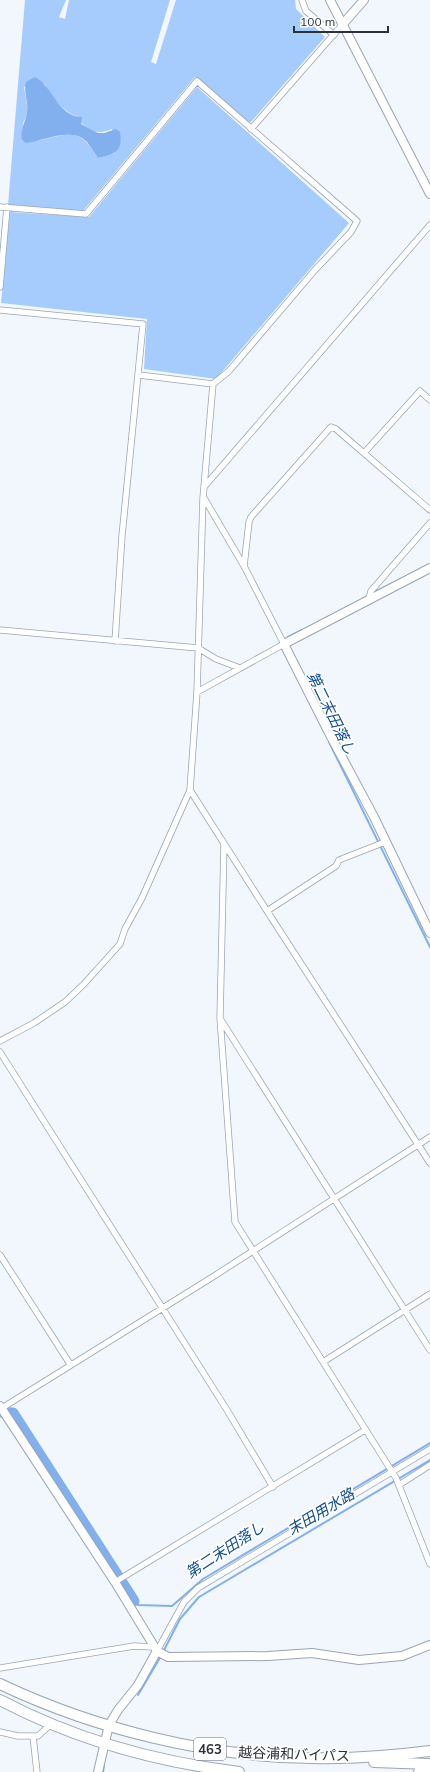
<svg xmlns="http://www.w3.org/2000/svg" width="430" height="1772" viewBox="0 0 430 1772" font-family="Mulish,'Noto Sans JP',sans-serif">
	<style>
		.green { fill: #a6cbfd; fill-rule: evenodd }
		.water { fill: #82b0ef }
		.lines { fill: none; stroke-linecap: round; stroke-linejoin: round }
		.stream { stroke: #82b0ef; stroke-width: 2 }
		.river { stroke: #82b0ef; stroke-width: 11 }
		.street-casing { stroke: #99a5b5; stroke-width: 7 }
		.secondary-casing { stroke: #99a5b5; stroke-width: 10 }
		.highway-casing { stroke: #99a5b5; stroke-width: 12 }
		.street { stroke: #fff; stroke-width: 5.5 }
		.secondary { stroke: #fff; stroke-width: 8 }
		.highway { stroke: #fff; stroke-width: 10 }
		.labels { text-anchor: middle; stroke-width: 4; stroke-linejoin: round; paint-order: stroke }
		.shield { fill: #fff; stroke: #6b6f73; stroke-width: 1 }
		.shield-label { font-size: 13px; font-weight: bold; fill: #2c3137 }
		.street-label { font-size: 14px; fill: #2c3137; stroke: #fff }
		.water-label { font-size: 15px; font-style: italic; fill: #0f4e96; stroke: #fff }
	</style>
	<rect width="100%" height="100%" fill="#f2f7fe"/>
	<!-- green -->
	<path class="green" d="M25,0H66L59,17L65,19L69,0H170L151,62L156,64L176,0H295L296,9L325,37L251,122H246L195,77L83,211L8,205ZM45,84C50,96 68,117 81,117V123C95,132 97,135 112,129L115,153L98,158C94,153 91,147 87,143C70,123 42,147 22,140L23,123L28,112L24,87Z
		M197,87L349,223L216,379L144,369L147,319L1,303L10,212L89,217Z"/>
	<!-- water -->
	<path class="water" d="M35,77C53,86 58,117 82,117L81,124L98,133H104L116,129L120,132C123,152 115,154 98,158C94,153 91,147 87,142C72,126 44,141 26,143L22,140C20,129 25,123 27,113C29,103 23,93 26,82Z"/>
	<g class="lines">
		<!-- stream -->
		<path class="stream" d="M375,592L393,583
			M288,637L302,630
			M329,742L430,947
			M134,1601L138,1605L172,1606L203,1579L430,1443
			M163,1652L180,1619L199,1597L430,1460
			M138,1695L161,1656
			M103,1772L104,1766"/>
		<!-- river -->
		<path class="river" d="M0,1412L13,1413L134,1601"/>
		<!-- street casing -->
		<g class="street-casing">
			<path id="street" d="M302,0L306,11L334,35
				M251,129L342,25
				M0,207L86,214L197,81L357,221L351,232L314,271L229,371L213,384L139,375
				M0,287L7,207
				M0,310L143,324L122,536L115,641
				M364,453L420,391L430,400
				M204,487L430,225
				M244,566L249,522L251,517L331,427L336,429L430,510
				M369,599L371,591L430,523
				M0,630L198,648L216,659L240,668
				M197,692L284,644L244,566L204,498
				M190,790L267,911L430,1163
				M224,844L220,1018L235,1222L396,1478L430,1564
				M267,911L336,866L339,860L385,842
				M221,1020L430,1350
				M0,1041L34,1023L65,1002L84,984L120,944L125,929L142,898L190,790L197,692L203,498L213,384
				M0,1052L227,1410L273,1487
				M0,1255L70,1364
				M323,1362L430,1294
				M2,1408L211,1278L430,1137
				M399,1485L430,1465
				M115,1582L365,1430
				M157,1651L184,1602L198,1588L430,1449
				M0,1668L134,1646L153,1647
				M0,1732L18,1736H38L51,1724
				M33,1736L37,1772"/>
		</g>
		<!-- secondary casing -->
		<g class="secondary-casing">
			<path id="secondary" d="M330,0L430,194
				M342,25L364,0
				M430,568L284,644L328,731L374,817L430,933
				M0,1406L115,1582L157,1651L168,1657L268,1656L312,1653L359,1660L402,1656L430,1645
				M98,1772L109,1725L118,1710L138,1685L157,1651"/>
		</g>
		<!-- highway casing -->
		<g class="highway-casing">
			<path id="highway" d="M0,1684C95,1729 207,1757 312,1758C352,1759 391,1756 430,1751
				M0,1700C74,1739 157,1762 239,1772
				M374,1762L430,1764
				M419,1772L430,1771"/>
		</g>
		<!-- street -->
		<use href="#street" class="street"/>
		<!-- secondary -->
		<use href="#secondary" class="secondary"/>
		<!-- highway -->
		<use href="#highway" class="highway"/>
	</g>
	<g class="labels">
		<!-- shield labels -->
		<rect class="shield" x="194" y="1738" width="32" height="22" rx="3"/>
		<g class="shield-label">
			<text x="210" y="1754">463</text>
		</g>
		<!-- street labels -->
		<g class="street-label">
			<text transform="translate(294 1754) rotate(2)" y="5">越谷浦和バイパス</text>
		</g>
		<!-- water labels -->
		<g class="water-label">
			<text transform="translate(331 713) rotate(64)" y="5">第二末田落し</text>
			<text transform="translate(321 1512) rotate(-31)" y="5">末田用水路</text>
			<text transform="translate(225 1550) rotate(-33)" y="5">第二末田落し</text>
		</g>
	</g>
	<!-- scale -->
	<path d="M294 26v6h94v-6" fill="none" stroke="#2c3137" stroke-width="2"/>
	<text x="300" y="26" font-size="12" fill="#2c3137" stroke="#ffffff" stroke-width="3" paint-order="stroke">100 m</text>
</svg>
